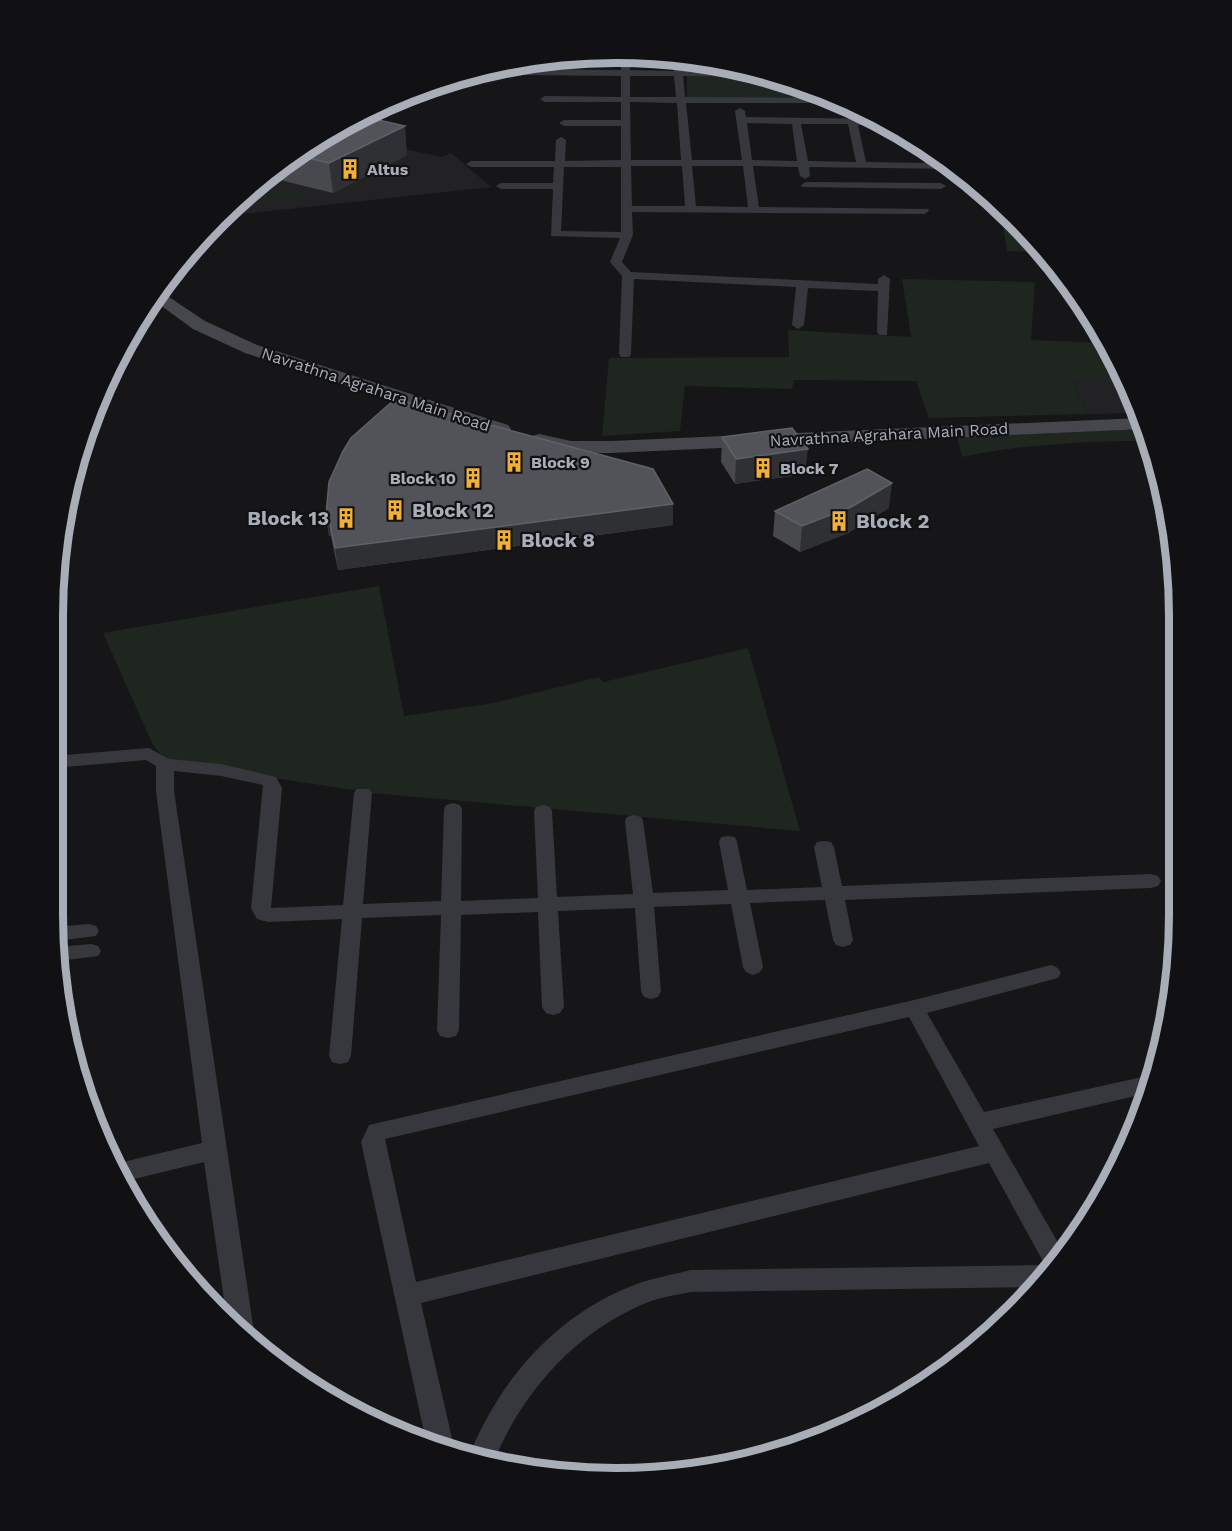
<svg xmlns="http://www.w3.org/2000/svg" width="1232" height="1531" viewBox="0 0 1232 1531" font-family="'Work Sans',sans-serif">
	<style>
		.built { fill: #222225 }
		.green { fill: #1e261f }
		.lines { fill: none; stroke-linecap: round; stroke-linejoin: round }
		.street { fill: #37383d; fill-rule: evenodd }
		.secondary { fill: #45474d; fill-rule: evenodd }
		.wall { fill: #47494d }
		.shaded-wall { fill: #2f3033 }
		.building { fill: #525359; stroke: #5f6168; stroke-width: 1.5 }
		.labels { text-anchor: middle; stroke-width: 4.5; stroke-linejoin: round; paint-order: stroke }
		.far-poi-label { font-size: 16px; font-weight: bold; fill: #a8adb8; stroke: #111113; text-anchor: start }
		.far-street-label { font-size: 16px; fill: #a8adb8; stroke: #111113 }
		.poi-label { font-size: 20px; font-weight: bold; fill: #a8adb8; stroke: #111113; text-anchor: start }
		.rim { fill: none; stroke: #a8adb8; stroke-width: 8 }
	</style>
	<rect width="100%" height="100%" fill="#161618"/>
	<!-- built -->
	<path class="built" d="M331,133L442,157L451,153L491,187L223,216L273,169Z
		M1072,380H1126L1139,413L1088,414Z"/>
	<!-- green -->
	<path class="green" d="M687,76L776,77L797,82L834,99L687,97Z
		M287,191L310,197L243,204L261,194Z
		M1000,206L1043,252L1007,251Z
		M902,279L1035,282L1031,340L1106,343L1121,366L1126,380H1072L1088,414L929,418L916,381L794,380L792,389L685,386L680,431L602,436L609,358L789,357L788,330L911,337Z
		M1122,430H1145L1149,441C1086,441 1025,444 962,457L957,437Z
		M379,586L404,716L494,703L599,677L603,682L748,648L800,831L372,793L166,761L153,745L103,633Z"/>
	<g class="lines">
		<!-- street -->
		<path class="street" d="M621,55H629L630,70L674,71L673,57H681L683,71H749L764,75L760,77L683,76L685,97L832,98L842,103H686L692,160H742L735,111L740,108L745,111L746,117L878,119L888,123L858,125L866,162L925,163L918,146L920,144L930,151L935,164H948L955,169L809,167L810,176L805,179L800,176L798,167L753,166L759,207L928,209L929,211L924,214L632,212L633,235L622,262L631,272L878,284V279L884,275L890,279L887,335H879L877,332L878,291L808,288L804,325L798,329L792,325L796,287L634,279L631,354L629,357H621L619,354L622,276L610,262L620,238L551,236L553,189H501L496,186L501,183H553L554,167H471L466,164L471,161H555L556,140L561,137L566,140L565,161L621,160V126H564L559,123L564,120H621V102H545L540,99L545,96L621,97V76L525,75L520,72L525,69L621,70ZM630,76H674L676,97H630ZM630,102L677,103L681,160H631ZM747,123L792,124L797,161L752,160ZM801,124H848L856,162L808,161ZM631,166H682L685,206H632ZM692,166H743L748,207L696,206ZM564,167H621V232L561,231Z
			M806,182L941,183L946,186L941,189L802,187L801,185Z
			M149,748L169,759L221,764L276,777L282,788L271,908L343,905L354,793L357,789H369L372,793L363,904L441,901L444,809L446,805L453,803L460,805L462,809L461,901L538,898L534,811L536,807L543,805L550,807L552,811L557,897L633,894L625,821L627,817L634,815L641,817L643,821L653,893L728,890L719,842L721,837L728,836L735,837L737,842L747,890L822,887L814,847L817,842L824,841L831,842L834,847L842,886L1151,874L1158,876L1161,881L1158,886L1151,888L845,900L853,940L850,945L843,947L836,945L833,940L825,900L750,903L763,967L760,972L753,975L746,972L743,967L731,904L654,907L661,991L658,997L651,999L644,997L641,991L635,908L558,911L564,1007L560,1013L553,1015L546,1013L542,1007L538,912L461,915L459,1030L456,1036L448,1038L440,1036L437,1030L441,915L362,918L351,1056L348,1062L340,1064L332,1062L329,1056L342,919L268,922L257,919L251,908L263,785L221,776L174,771V791L254,1332L251,1339L227,1320L204,1162L122,1182L115,1164L202,1143L156,791V766L146,760L53,768V756Z
			M89,924L96,926L99,931L96,936L56,941L54,927Z
			M91,944L98,946L101,951L98,956L59,961L57,947Z
			M1051,965L1058,968L1061,973L1058,978L927,1013L984,1112L1151,1075L1154,1076L1148,1093L993,1129L1065,1255L1034,1287L691,1292C676,1295 660,1297 646,1303C575,1332 521,1394 493,1463L468,1458C499,1381 554,1316 634,1285C652,1278 672,1275 691,1270L1045,1265L989,1163L421,1303L454,1447L452,1452L426,1441L361,1142L369,1125L914,1000ZM909,1017L979,1146L416,1282L385,1139Z"/>
		<!-- secondary -->
		<path class="secondary" d="M163,293L205,321L257,345L508,425L511,429L508,433H494L245,353L193,329L156,302Z
			M1141,418L1145,429L611,453H571L532,444L529,440L532,436L539,434L571,441H611Z"/>
	</g>
	<!-- wall -->
	<path class="wall" d="M366,111L387,115L377,120L407,155L333,193L268,177L259,182L273,169L329,134L342,128L340,127Z
		M722,437L805,474L735,484L721,462Z
		M673,504V525L338,570L331,536H329L326,515Z
		M889,508L848,533L800,552L773,536L775,511Z"/>
	<!-- shaded-wall -->
	<path class="shaded-wall" d="M386,103L387,115L354,131L353,119L366,111Z
		M405,126L407,155L333,193L329,163Z
		M268,174V177L259,182Z
		M808,449L805,474L735,484L736,459Z
		M892,483L889,508L848,533L800,552L802,526Z
		M673,504V525L338,570L335,548Z
		M328,514L331,536H329L326,515Z"/>
	<!-- building -->
	<path class="building" d="M365,117L405,126L329,163L295,155L329,134Z
		M395,399L653,469L673,504L335,548L328,514L326,515L329,482L343,451L351,438Z
		M792,428L808,449L736,459L722,437Z
		M867,469L892,483L851,507L802,526L775,511Z"/>
	<!-- icons -->
	<defs>
		<g id="building-bare" transform="scale(1.62)"><path d="M-4-6H4V6H1V3H-1V6H-4ZM-2.5-4.3h1.7v1.8h-1.7ZM.8-4.3h1.7v1.8H.8ZM-2.5-1h1.7V.8h-1.7ZM.8-1h1.7V.8H.8Z" fill="#f2b134" stroke="#111113" stroke-width="2.5" paint-order="stroke"/></g>
	</defs>
	<g fill-rule="evenodd">
		<use href="#building-bare" x="350" y="169"/>
		<use href="#building-bare" x="514" y="462"/>
		<use href="#building-bare" x="763" y="468"/>
		<use href="#building-bare" x="473" y="478"/>
		<use href="#building-bare" x="395" y="510"/>
		<use href="#building-bare" x="346" y="518"/>
		<use href="#building-bare" x="839" y="521"/>
		<use href="#building-bare" x="504" y="540"/>
	</g>
	<g class="labels">
		<!-- far-poi labels -->
		<g class="far-poi-label">
			<text x="367" y="175">Altus</text>
			<text x="531" y="468">Block 9</text>
			<text x="780" y="474">Block 7</text>
			<text x="456" y="484" text-anchor="end">Block 10</text>
		</g>
		<!-- far-street labels -->
		<g class="far-street-label">
			<text transform="translate(376 389) rotate(18)" y="6">Navrathna Agrahara Main Road</text>
			<text transform="translate(889 434) rotate(-3)" y="6">Navrathna Agrahara Main Road</text>
		</g>
		<!-- poi labels -->
		<g class="poi-label">
			<text x="412" y="517">Block 12</text>
			<text x="329" y="525" text-anchor="end">Block 13</text>
			<text x="856" y="528">Block 2</text>
			<text x="521" y="547">Block 8</text>
		</g>
	</g>
	<!-- crop -->
	<path d="M0 0H1232V1531H0ZM616 63H616A553 553 0 0 1 1169 616V915A553 553 0 0 1 616 1468H616A553 553 0 0 1 63 915V616A553 553 0 0 1 616 63Z" fill="#111113" fill-rule="evenodd"/>
	<path class="rim" d="M616 63H616A553 553 0 0 1 1169 616V915A553 553 0 0 1 616 1468H616A553 553 0 0 1 63 915V616A553 553 0 0 1 616 63Z"/>
</svg>
